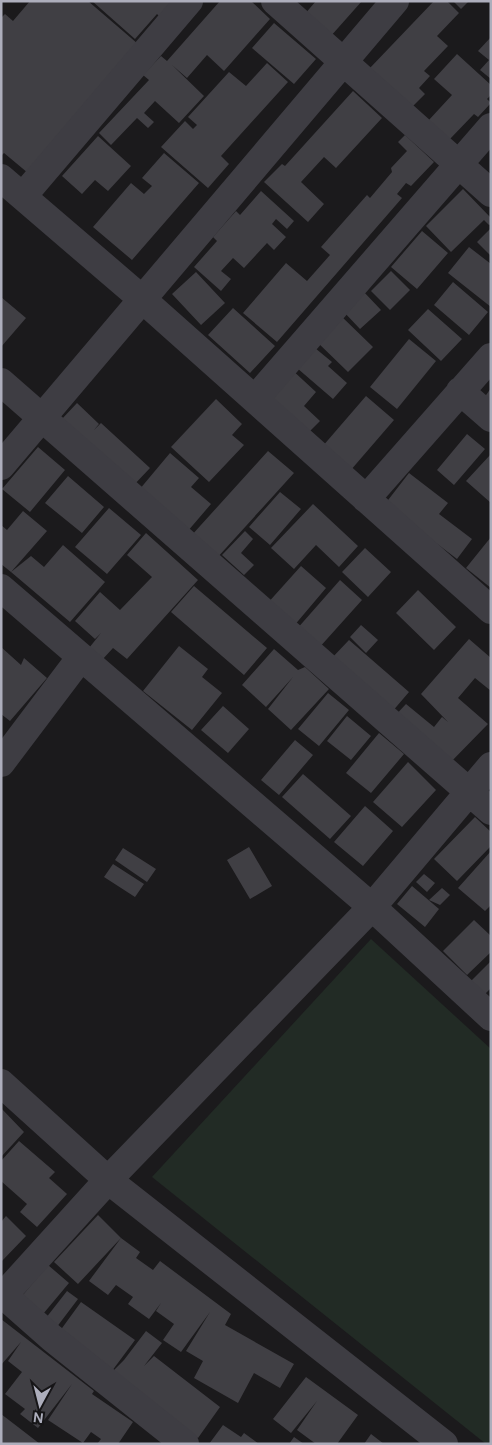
<svg xmlns="http://www.w3.org/2000/svg" width="492" height="1445" viewBox="0 0 492 1445" font-family="'DM Sans',sans-serif">
	<style>
		.green { fill: #222b25 }
		.building { fill: #403f44 }
		.lines { fill: none; stroke-linecap: round; stroke-linejoin: round }
		.street { stroke: #3e3d43; stroke-width: 28 }
	</style>
	<rect width="100%" height="100%" fill="#1b1a1c"/>
	<!-- green -->
	<path class="green" d="M371,939L491,1049V1444H486L152,1177Z"/>
	<!-- building -->
	<path class="building" d="M30,1H88L138,44L28,173L4,153L1,156V18L5,14L13,21Z
		M92,1H174L160,17L157,14L135,39Z
		M220,1H251L270,19L224,71L207,55L187,78L172,65L204,96L179,123L155,101L144,113L154,122L148,128L137,118L111,145L99,133L149,80L143,75L161,56L167,61Z
		M316,1H362L330,37L304,15Z
		M434,1H447L459,13L437,36L448,46L424,71L430,76L419,88L425,94L410,109L369,69Z
		M453,1H469L461,9Z
		M274,23L316,59L294,84L252,48Z
		M491,37V79L480,70L489,60L478,51Z
		M457,54L491,85V95L487,99L491,103L478,117L474,114L449,140L428,121L452,95L434,79Z
		M267,63L288,82L221,156L229,164L208,188L161,147L185,121L193,129L197,125L188,117L229,72L246,86Z
		M353,91L382,118L336,168L324,157L301,182L324,204L308,222L264,182L282,164L285,166Z
		M405,135L434,162L411,186L406,183L397,194L402,198L277,342L243,313L286,263L307,281L330,255L321,247L367,195L370,198L392,172L391,168L407,151L398,142Z
		M98,136L131,166L108,191L95,180L82,194L62,176Z
		M164,153L199,183L132,260L93,227L131,183L144,194L152,186L142,178Z
		M463,189L491,218V224L489,225L484,220L451,252L426,226Z
		M261,191L294,221L287,229L276,219L272,224L286,237L274,250L267,243L244,268L233,258L221,271L231,279L221,291L194,267L217,241L213,237L236,211L240,215Z
		M491,228V256L477,242Z
		M422,231L448,253L417,289L391,267Z
		M469,247L491,264V307L448,273Z
		M391,271L410,290L390,310L371,291Z
		M196,272L225,303L201,325L172,294Z
		M453,282L488,312L469,335L434,305Z
		M363,291L381,310L360,329L343,311Z
		M1,297L26,318L1,347Z
		M233,308L275,346L250,373L208,335Z
		M428,309L462,339L441,361L408,330Z
		M339,314L373,347L348,372L314,339Z
		M409,339L436,361L397,409L370,387Z
		M315,348L332,362L328,366L347,383L333,399L297,368Z
		M290,368L316,392L304,406L320,421L308,433L265,395Z
		M491,388V403L484,398Z
		M366,396L394,420L350,471L322,447Z
		M216,399L242,424L232,435L244,445L209,482L171,447Z
		M77,403L99,424L94,430L101,423L150,468L132,487L61,420Z
		M467,434L485,449L454,485L437,470Z
		M38,447L65,470L30,512L2,489Z
		M268,451L294,473L216,559L191,536Z
		M170,453L199,478L191,487L211,504L187,532L139,490Z
		M491,454V503L466,481Z
		M409,473L448,503L439,514L472,539L457,559L385,504Z
		M68,476L104,507L82,533L45,503Z
		M280,492L301,509L270,545L249,527Z
		M313,504L358,546L339,567L316,545L294,569L271,548Z
		M109,508L141,535L107,574L75,547Z
		M23,511L47,531L11,572L1,564V525L7,530Z
		M245,531L253,539L241,553L254,565L244,575L222,555Z
		M146,533L198,580L127,659L113,648L102,660L89,648L101,633L95,639L75,621L100,592L120,610L152,577L127,555Z
		M491,537V588L466,568Z
		M63,545L105,582L70,622L11,572L31,556L44,567Z
		M365,548L391,572L368,597L342,572Z
		M301,566L326,588L293,627L266,605Z
		M340,580L362,600L318,649L296,630Z
		M194,586L267,648L244,675L171,612Z
		M418,590L456,627L434,650L396,613Z
		M361,625L378,640L366,653L350,637Z
		M469,639L491,658V691L475,678L458,698L488,724L446,767L391,720L406,704L434,727L442,717L448,722L421,694Z
		M349,640L409,692L391,713L330,660Z
		M179,646L208,669L202,677L222,693L192,730L143,691Z
		M1,647L21,665L24,658L47,678L10,721L1,714Z
		M274,649L298,670L305,667L329,689L291,730L268,709L293,677L266,707L242,685Z
		M328,693L349,710L319,746L298,729Z
		M223,706L249,729L228,753L201,730Z
		M347,716L371,736L351,760L327,741Z
		M379,733L404,754L371,793L346,773Z
		M295,740L313,755L279,795L261,780Z
		M408,762L436,790L402,827L373,802Z
		M303,774L351,816L330,839L282,797Z
		M365,806L393,831L363,866L334,842Z
		M475,817L491,832V846L457,881L434,859Z
		M249,847L272,886L250,899L227,860Z
		M123,848L156,869L147,882L115,860Z
		M491,851V905L485,911L458,888Z
		M113,864L144,884L135,897L104,877Z
		M424,874L435,883L427,892L416,882Z
		M412,886L439,909L425,927L397,904Z
		M442,888L450,895L440,905L429,900Z
		M474,920L491,936V952L467,975L443,951Z
		M491,961V988L483,996L469,983Z
		M1,1108L24,1132L1,1157Z
		M19,1141L55,1172L49,1178L67,1194L37,1227L20,1212L27,1204L1,1181V1161Z
		M98,1215L121,1238L78,1284L54,1262Z
		M6,1216L26,1236L1,1262V1222Z
		M121,1238L140,1252L136,1258L153,1270L160,1261L231,1314L225,1325L294,1364L280,1388L254,1373L238,1403L194,1378L203,1361L186,1351L210,1312L181,1352L163,1340L174,1324L156,1311L161,1303L149,1319L128,1304L133,1297L116,1285L108,1295L89,1281Z
		M48,1265L69,1283L38,1320L17,1302Z
		M67,1291L78,1299L53,1332L42,1323Z
		M81,1302L135,1340L109,1375L124,1360L146,1331L162,1343L144,1366L154,1356L220,1407L198,1438L151,1408L57,1335Z
		M1,1319L94,1391L92,1394L133,1422L118,1444H97L101,1439L91,1432L83,1443L48,1420L72,1384L38,1428L20,1414L25,1409L5,1394L22,1372L8,1361L21,1342L1,1365Z
		M306,1377L358,1415L337,1444H316L297,1430L317,1401L291,1433L273,1419Z
		M1,1414L18,1427L40,1444H1Z
		M223,1425L241,1437L244,1433L259,1444H209Z
		M371,1434L384,1444H364Z
		M294,1437L304,1444H289Z"/>
	<g class="lines">
		<!-- street -->
		<path class="street" d="M275,1L491,193
			M1,178L142,299L491,610
			M23,196L189,1
			M1,382L491,811
			M460,391L491,418
			M255,399L491,127
			M1,466L395,1
			M366,499L491,357
			M1,588L372,907L491,1017
			M1,763L81,657
			M1,1083L108,1180L444,1444
			M1,1293L52,1338L185,1444
			M1,1298L108,1180L372,907L491,766"/>
	</g>
	<!-- border -->
	<rect width="492" height="1445" fill="none" stroke="#adaebc" stroke-width="5"/>
	<!-- north arrow -->
	<g transform="translate(40 1405) rotate(187)" stroke="#161517" stroke-width="4" paint-order="stroke">
	<path d="M0-4L9 19L0 12L-9 19Z" fill="#adaebc"/>
	<text y="-8" font-size="14" font-weight="bold" text-anchor="middle" fill="#adaebc">N</text>
	</g>
</svg>
